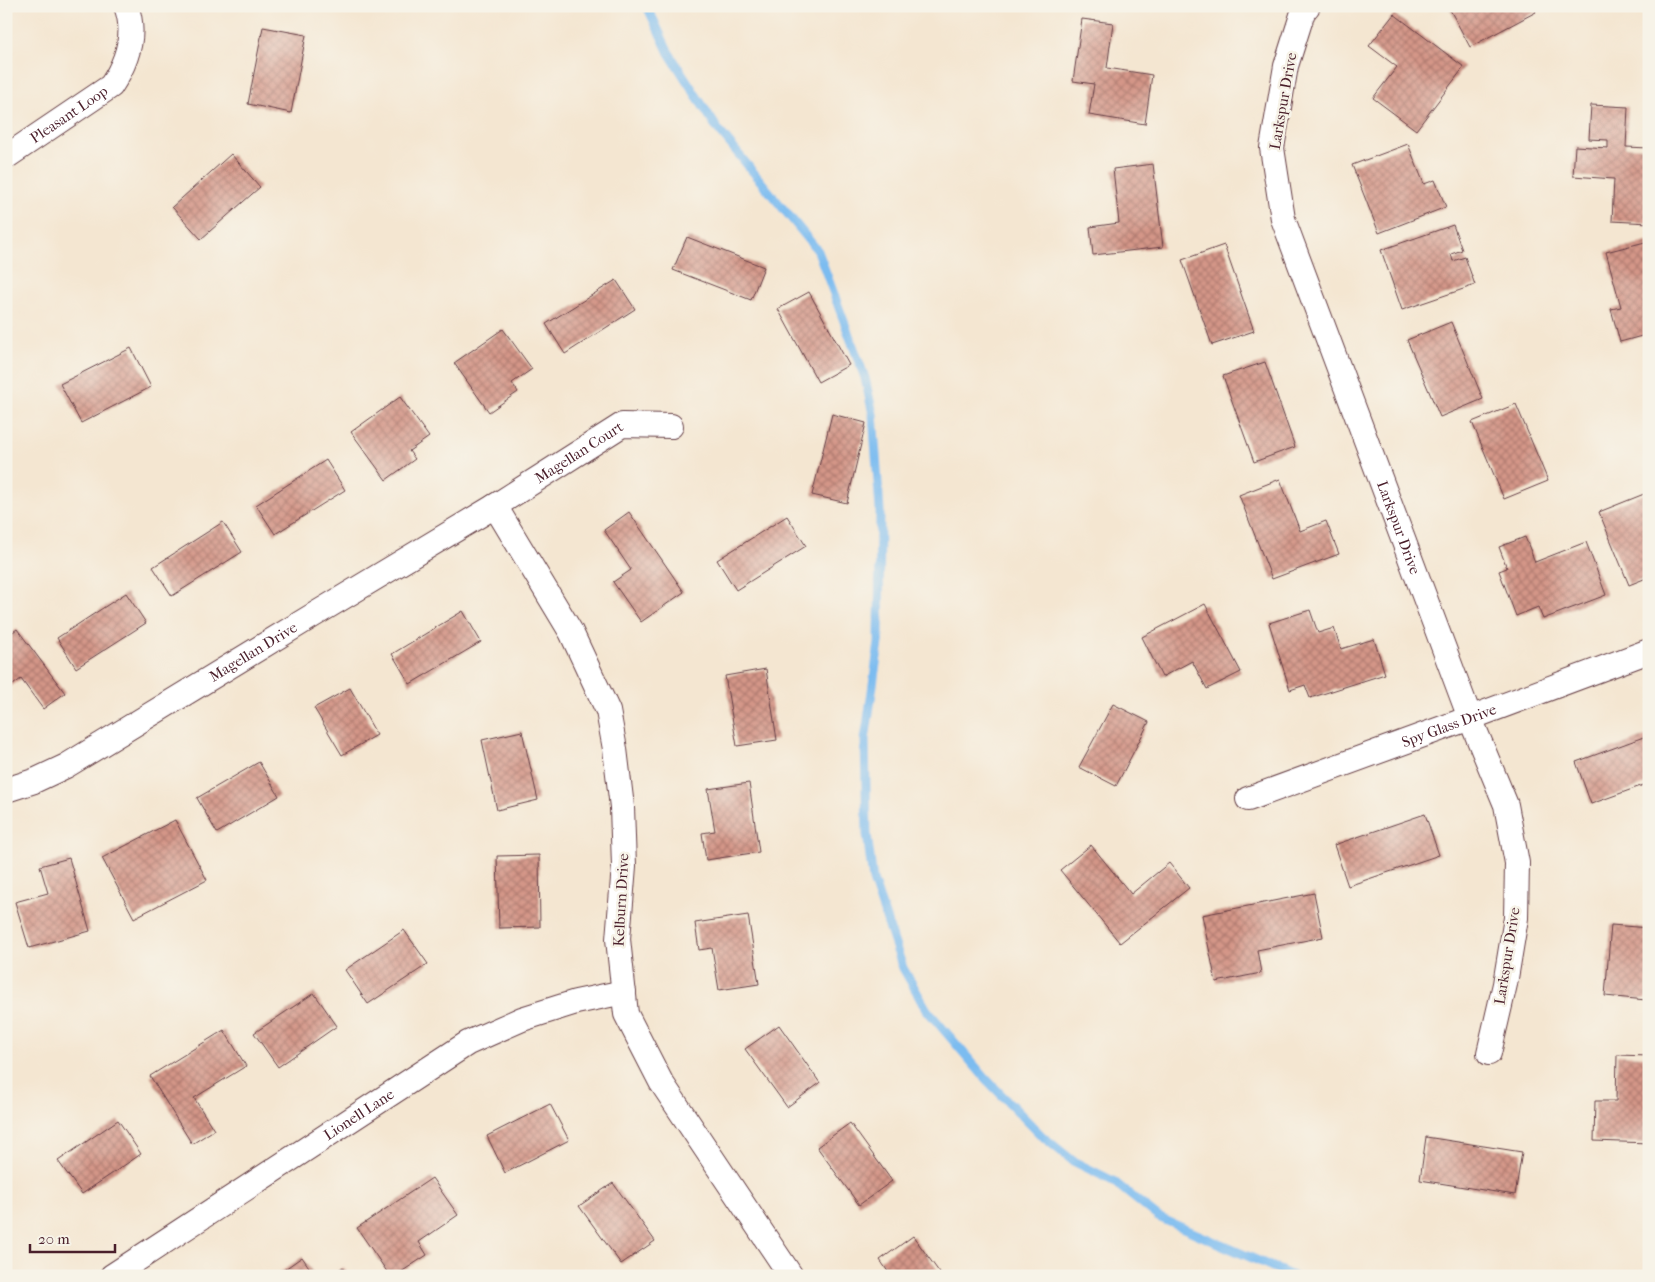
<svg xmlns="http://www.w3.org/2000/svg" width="1655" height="1282" viewBox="0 0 1655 1282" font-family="'IM FELL French Canon',serif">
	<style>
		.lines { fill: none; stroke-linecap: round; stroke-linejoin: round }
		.stream { stroke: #7bbcf0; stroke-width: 9 }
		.building { fill: url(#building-cross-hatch) }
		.minor-casing { stroke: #643d44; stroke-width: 26 }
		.minor { stroke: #fff; stroke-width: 24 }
		.labels { text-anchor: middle; stroke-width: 5; stroke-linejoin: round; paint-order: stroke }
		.street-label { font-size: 15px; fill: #4a1f2b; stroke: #f7f3e8 }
	</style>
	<defs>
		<pattern id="building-cross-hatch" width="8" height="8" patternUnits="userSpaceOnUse" patternTransform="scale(1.25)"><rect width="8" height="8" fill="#d49688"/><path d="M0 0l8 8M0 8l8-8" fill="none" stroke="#ae7a6f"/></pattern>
	</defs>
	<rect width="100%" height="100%" fill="#f7f3e8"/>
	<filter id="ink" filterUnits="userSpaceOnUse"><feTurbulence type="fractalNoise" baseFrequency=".02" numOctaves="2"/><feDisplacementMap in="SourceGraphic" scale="10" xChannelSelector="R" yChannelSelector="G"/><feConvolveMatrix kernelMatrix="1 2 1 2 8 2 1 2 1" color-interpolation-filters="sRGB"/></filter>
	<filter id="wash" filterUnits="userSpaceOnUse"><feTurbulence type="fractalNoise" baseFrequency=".0096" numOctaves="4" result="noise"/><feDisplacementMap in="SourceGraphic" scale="20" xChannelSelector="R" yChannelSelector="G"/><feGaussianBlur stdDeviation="1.12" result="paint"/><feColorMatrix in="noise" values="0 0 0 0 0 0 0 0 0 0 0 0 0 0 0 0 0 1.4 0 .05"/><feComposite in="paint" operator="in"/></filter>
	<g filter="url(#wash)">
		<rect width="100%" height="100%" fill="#f4e6d1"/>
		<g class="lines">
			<!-- stream -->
			<path class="stream" d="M647,6L669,53L717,128L818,251L865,378L873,414L880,510L879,643L865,740L867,834L873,880L903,968L927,1010L986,1079L1041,1135L1073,1161L1113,1181L1158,1217L1293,1276"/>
		</g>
		<g id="blocks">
			<!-- building -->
			<path class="building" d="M6,6H11L8,63L6,62Z
				M1448,6H1532L1536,12L1470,47Z
				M1394,14L1464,67L1416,130L1373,98L1397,67L1369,46Z
				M1082,19L1113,23L1107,68L1152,75L1145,124L1089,115L1094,84L1073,81Z
				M263,27L306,35L291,113L248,104Z
				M1591,105L1628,107L1626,147L1649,148V223L1612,221L1614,179L1573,176L1575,146L1608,148V140L1589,139Z
				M1408,144L1424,184L1435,180L1446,207L1379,233L1352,165Z
				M231,154L260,187L201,239L172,207Z
				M1153,164L1163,247L1093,255L1090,227L1119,223L1113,169Z
				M1453,225L1462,250L1451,254L1453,261L1465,257L1475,285L1402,310L1381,250Z
				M687,237L764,267L751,300L673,270Z
				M1649,241V334L1620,342L1611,309L1621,307L1606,252Z
				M1224,245L1254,331L1212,345L1182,260Z
				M616,280L635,309L565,354L546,324Z
				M809,292L849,365L818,382L778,309Z
				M1451,322L1483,399L1440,417L1407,340Z
				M503,329L532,369L512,383L518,392L489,412L454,363Z
				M131,348L151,387L81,423L60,384Z
				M1265,362L1295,447L1254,462L1223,376Z
				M400,397L429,437L409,451L415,459L386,480L351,432Z
				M1516,404L1548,481L1504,499L1472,422Z
				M832,414L866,423L847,503L812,495Z
				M326,460L345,490L275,534L256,505Z
				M1280,479L1300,531L1326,521L1339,554L1272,579L1239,495Z
				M1649,492V577L1629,585L1599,512Z
				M629,512L684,592L641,622L613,582L631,570L604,530Z
				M787,516L806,546L736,590L717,560Z
				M223,522L242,552L172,596L153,567Z
				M1525,537L1535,562L1586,542L1606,595L1543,619L1538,607L1516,616L1499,571L1507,568L1499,547Z
				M126,593L146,623L76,668L57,638Z
				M1205,604L1241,672L1207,689L1192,661L1162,677L1142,637Z
				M1310,610L1318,633L1334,628L1341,649L1374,639L1385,674L1310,698L1305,685L1290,690L1269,623Z
				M463,611L481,642L410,684L392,654Z
				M17,629L65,693L43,709L21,679L6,690V637Z
				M766,669L777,740L737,746L725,676Z
				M350,688L377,735L342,755L314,708Z
				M1113,704L1149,722L1116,786L1079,767Z
				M522,731L538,800L497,810L482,740Z
				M1649,735V783L1591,804L1576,762Z
				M259,762L279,796L217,833L197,798Z
				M749,783L759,852L706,860L702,833L715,831L708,789Z
				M1425,814L1439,855L1348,886L1334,845Z
				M175,820L207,880L134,918L102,858Z
				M1091,845L1131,894L1169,863L1189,888L1120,943L1060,870Z
				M539,855L540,927L499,928L497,856Z
				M69,858L90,931L29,948L15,902L48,893L40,866Z
				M1314,893L1323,937L1257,950L1261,973L1216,982L1202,915Z
				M748,915L759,984L719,990L712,948L699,950L695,923Z
				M1611,925L1649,928V964L1646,1000L1605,996Z
				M404,930L428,964L368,1004L345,970Z
				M314,993L337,1026L278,1067L254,1033Z
				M779,1025L820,1083L787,1107L745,1049Z
				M224,1030L246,1066L194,1098L214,1130L192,1144L150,1076Z
				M1617,1055L1649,1056V1143L1594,1141L1595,1101H1616Z
				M550,1104L569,1140L505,1173L487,1136Z
				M118,1120L141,1154L82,1194L58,1161Z
				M850,1123L892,1181L859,1205L817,1147Z
				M1426,1137L1522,1152L1515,1195L1420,1180Z
				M432,1178L458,1215L419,1242L427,1255L395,1276H390L357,1228Z
				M613,1183L655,1241L621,1264L579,1206Z
				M913,1236L942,1276H891L880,1260Z
				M302,1257L315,1276H275Z
				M343,1267L350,1276H331Z"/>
		</g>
	</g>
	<g filter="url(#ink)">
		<use href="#blocks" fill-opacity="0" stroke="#643d44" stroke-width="1"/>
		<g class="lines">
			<!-- minor casing -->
			<g class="minor-casing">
				<g id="minor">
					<path id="s1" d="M1308,6L1303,12L1286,66L1272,148L1283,219L1470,718L1506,805L1517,863L1516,918L1505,984L1489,1053"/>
					<path id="s2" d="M6,157L111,86C127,62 137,35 126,6"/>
					<path d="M495,506L571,632L608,711L615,749L622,807L624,866L618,939L626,1014L661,1082L791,1276"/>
					<path id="s3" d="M6,790L34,781L66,766L312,616L495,506L622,425L671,426"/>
					<path id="s4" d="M1248,799L1470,718L1649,651"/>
					<path id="s5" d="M112,1276L468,1043L522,1019L576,1002L624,992"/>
				</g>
			</g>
			<!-- minor -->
			<use href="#minor" class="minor"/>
		</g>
	</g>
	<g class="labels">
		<!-- street labels -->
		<g class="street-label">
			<text transform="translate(1283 101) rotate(-80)" y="5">Larkspur Drive</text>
			<text dy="5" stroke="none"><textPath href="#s2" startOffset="76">Pleasant Loop</textPath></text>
			<text dy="5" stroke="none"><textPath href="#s3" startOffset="666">Magellan Court</textPath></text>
			<text dy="5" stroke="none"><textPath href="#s1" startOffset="549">Larkspur Drive</textPath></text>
			<text dy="5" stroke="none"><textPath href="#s3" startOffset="284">Magellan Drive</textPath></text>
			<text dy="5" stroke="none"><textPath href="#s4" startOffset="214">Spy Glass Drive</textPath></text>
			<text transform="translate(621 900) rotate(-87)" y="5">Kelburn Drive</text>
			<text transform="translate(1507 956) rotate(-81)" y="5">Larkspur Drive</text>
			<text dy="5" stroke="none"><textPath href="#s5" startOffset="295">Lionell Lane</textPath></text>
		</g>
	</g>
	<!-- margin -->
	<rect width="1655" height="1282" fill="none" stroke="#f7f3e8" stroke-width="25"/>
	<!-- scale -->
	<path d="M30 1244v8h85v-8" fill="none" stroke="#4a1f2b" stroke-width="2.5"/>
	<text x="38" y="1244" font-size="15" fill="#4a1f2b" stroke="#f7f3e8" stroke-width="4" paint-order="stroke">20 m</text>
</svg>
